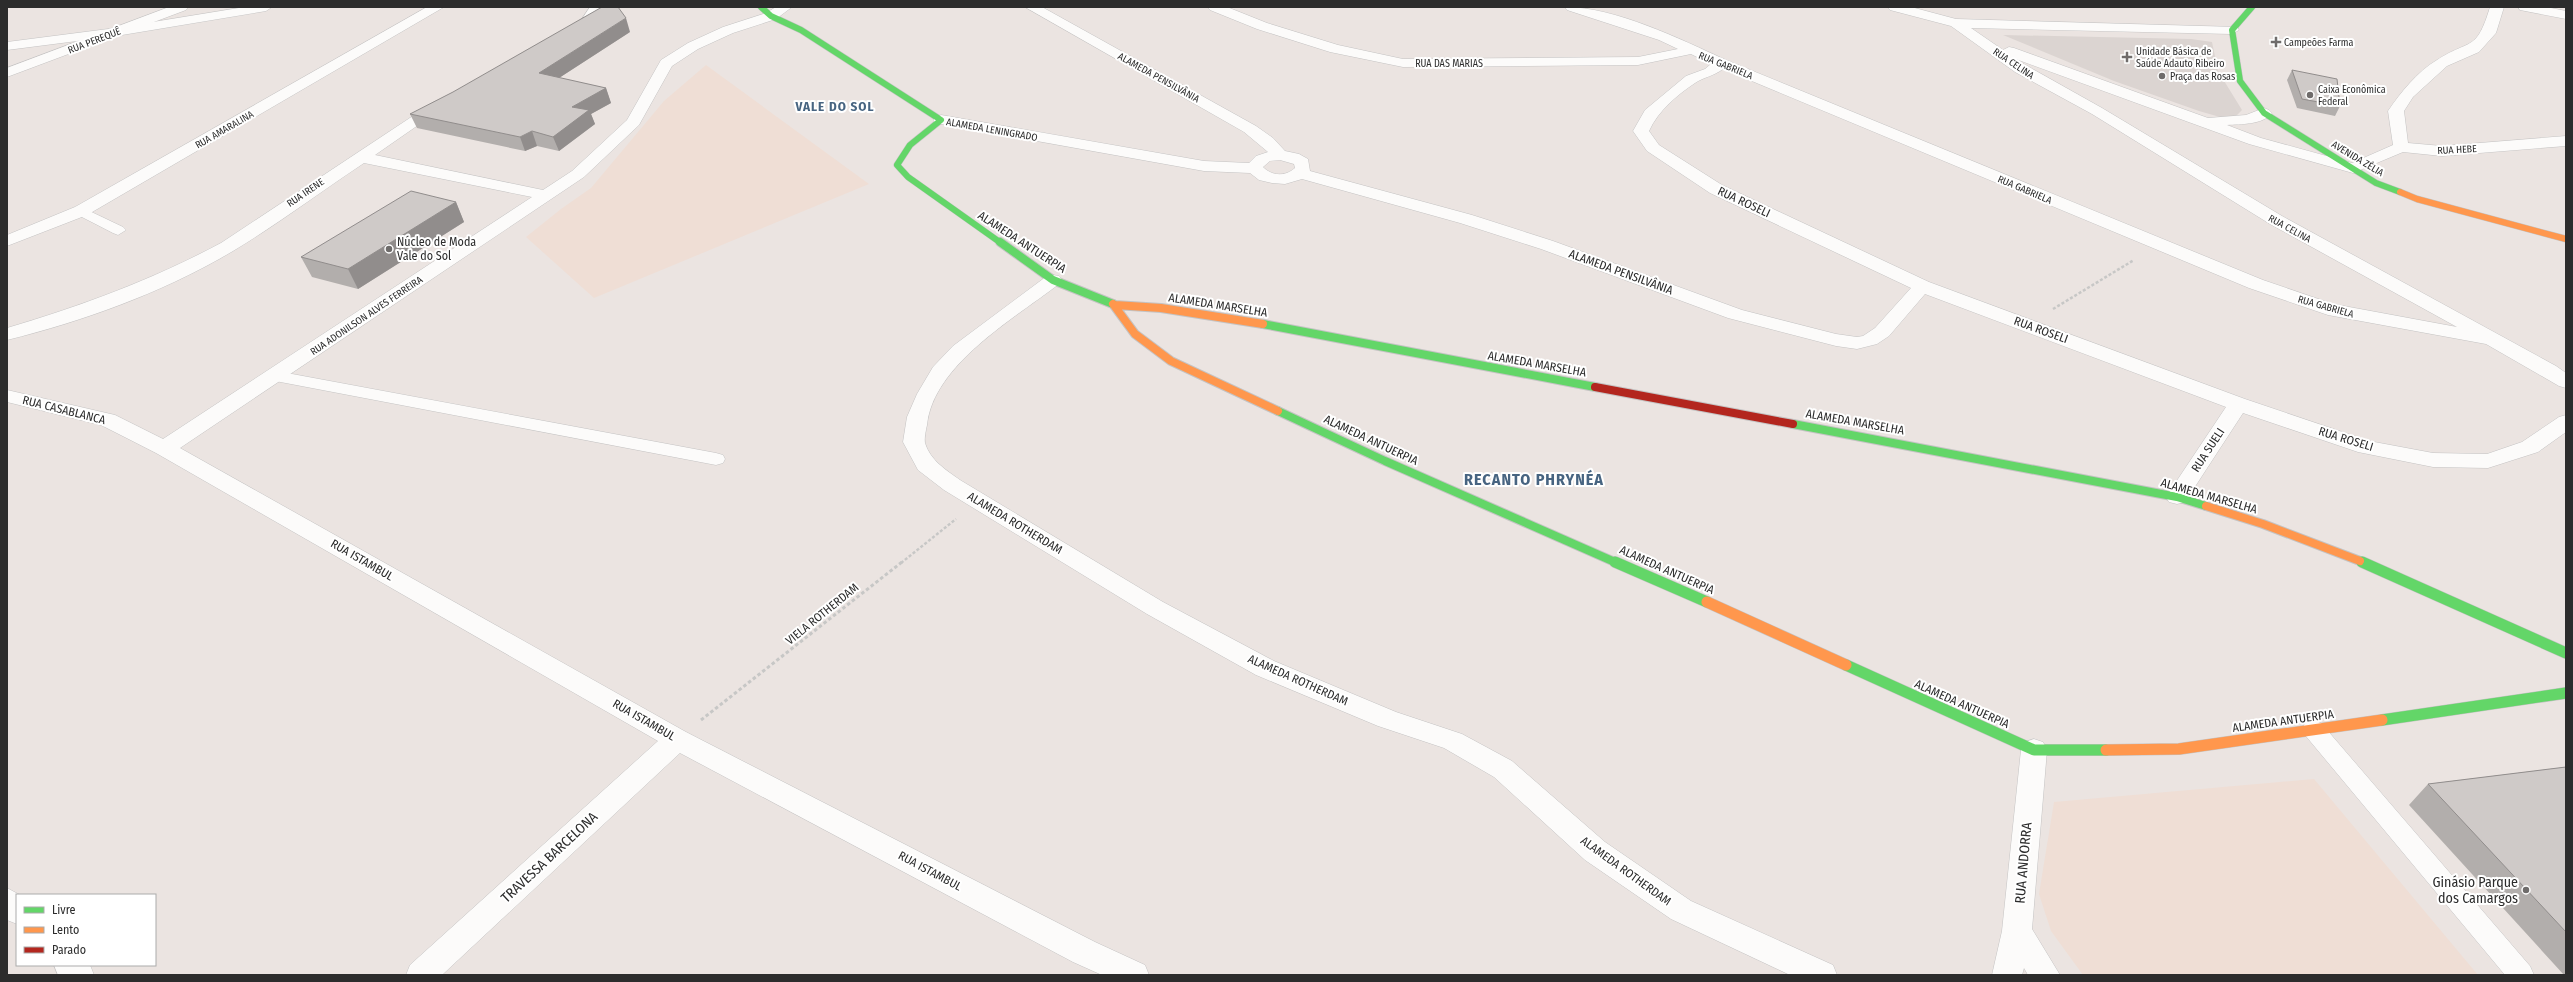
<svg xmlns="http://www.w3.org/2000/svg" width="2573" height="982" viewBox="0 0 2573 982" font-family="'Fira Sans Condensed',sans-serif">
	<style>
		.education { fill: #efded5 }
		.plaza { fill: #dbd4d1 }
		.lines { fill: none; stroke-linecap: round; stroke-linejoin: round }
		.lane-casing { stroke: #c4c3c3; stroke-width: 1 }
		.street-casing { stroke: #c4c3c3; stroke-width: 1 }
		.fast-far2-casing { stroke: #c4c3c3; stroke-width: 7 }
		.fast-far1-casing { stroke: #c4c3c3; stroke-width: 10 }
		.fast-casing { stroke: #c4c3c3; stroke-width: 12 }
		.slow-far2-casing { stroke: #c4c3c3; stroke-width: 7 }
		.slow-far1-casing { stroke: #c4c3c3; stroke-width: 10 }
		.slow-casing { stroke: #c4c3c3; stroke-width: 12 }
		.jam-casing { stroke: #c4c3c3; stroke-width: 10 }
		.path-far1 { stroke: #c7c7c6; stroke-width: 2.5; stroke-dasharray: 3 2; stroke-linecap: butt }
		.path { stroke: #c7c7c6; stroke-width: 3; stroke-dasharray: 3.5 2.5; stroke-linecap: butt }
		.lane { fill: #fcfbfa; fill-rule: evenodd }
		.street { fill: #fcfbfa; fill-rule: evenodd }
		.fast-far2 { stroke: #63d668; stroke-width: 6 }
		.fast-far1 { stroke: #63d668; stroke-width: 8 }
		.fast { stroke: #63d668; stroke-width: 11 }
		.slow-far2 { stroke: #ff974d; stroke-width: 6 }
		.slow-far1 { stroke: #ff974d; stroke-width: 8 }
		.slow { stroke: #ff974d; stroke-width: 11 }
		.jam { stroke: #b3261e; stroke-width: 8 }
		.wall { fill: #b2aeac }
		.shaded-wall { fill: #918d8c }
		.building { fill: #cfcac8; stroke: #918d8c }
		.poi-dot { fill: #6f6c6b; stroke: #fff; stroke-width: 1.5 }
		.labels { text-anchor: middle; stroke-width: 4; stroke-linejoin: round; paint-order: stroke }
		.far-street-label { font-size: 10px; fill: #2c2c2c; stroke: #fff }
		.far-poi-label { font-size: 10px; fill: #2c2c2c; stroke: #fff; text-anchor: start }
		.street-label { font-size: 12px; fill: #2c2c2c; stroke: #fff }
		.poi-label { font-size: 12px; fill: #2c2c2c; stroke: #fff; text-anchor: start }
		.far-district-label { font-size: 13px; font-weight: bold; letter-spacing: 1px; fill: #476481; stroke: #fff }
		.near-street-label { font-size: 14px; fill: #2c2c2c; stroke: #fff }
		.near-poi-label { font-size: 14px; fill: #2c2c2c; stroke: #fff; text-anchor: end }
		.district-label { font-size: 16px; font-weight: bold; letter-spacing: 1px; fill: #476481; stroke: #fff }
	</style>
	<rect width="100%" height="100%" fill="#ebe4e1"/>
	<!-- education -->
	<path class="education" d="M706,65L869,184L594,298L526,237L561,209L591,188L664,101Z
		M2314,779L2478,975H2083L2051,931L2039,894L2054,802Z"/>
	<!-- plaza -->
	<path class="plaza" d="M2003,35L2191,39L2212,42L2218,71L2242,110L2235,117H2220L2199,111L2114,81Z"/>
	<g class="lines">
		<!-- lane casing -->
		<g class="lane-casing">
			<path id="lane" d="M245,7H272L266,11L116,36L7,50V42L116,28Z
				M81,207L123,227L126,230L118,235L113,233L76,214L74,211Z
				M276,371L716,453L723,455L725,459L723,463L716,465L270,380L267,376L270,372Z
				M2313,720L2321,723L2530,966L2534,975H2505L2305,735L2302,729L2305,723Z"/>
		</g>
		<!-- street casing -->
		<g class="street-casing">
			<path id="street" d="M169,7H188L186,10L7,77V68Z
				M427,7H444L87,215L7,246V235L75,207Z
				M590,7H604L594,22L589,23L582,19Z
				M776,7H792L776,19L733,33L698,49L672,66L639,125L584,177L180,448L686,732L1095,942L1145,965L1149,975H1102L1073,962L680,753L442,975H406L410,965L658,741L156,453L101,425L7,402V390L115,415L163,439L532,197L364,163C320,192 278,224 233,251C164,292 84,321 7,340V328C81,306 152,280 221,243L434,102L439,100L447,105L375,155L543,190L572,171L627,120L661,60L688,43L723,27L766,13Z
				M1025,7H1042L1256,126L1273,138L1285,151L1299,154L1308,159L1310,171L1472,215L1553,241L1742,310L1836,334L1857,337L1863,336L1875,328L1911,288L1710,193L1647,151L1633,131L1645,110L1686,76L1705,69L1711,64L1691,54L1638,65L1403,67L1330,52L1257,29L1210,10L1208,7H1227L1267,23L1338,45L1403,59L1638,57L1678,49L1659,40L1567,10L1565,7C1615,7 1680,39 1726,60L2263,280L2333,304L2457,327L2270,224L2092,114L2015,72L1951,26L1890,10L1888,7H1911L1956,19L2237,27L2239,30L2232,34L1971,28L2003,50L2009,47L2014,48L2208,118L2246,115L2264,108L2269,110L2272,113C2263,125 2240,124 2227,125L2261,138L2352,163L2393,145L2388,111C2401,92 2417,72 2437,60C2471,38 2476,53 2490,7H2504L2496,33L2479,52L2447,66L2413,97L2404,111L2408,143L2442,146L2566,136V146L2442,156L2403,152L2353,173L2249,144L2013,58L2102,108L2282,216L2556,366L2566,373V388L2559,386L2486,344L2328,315L2249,288L1723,69C1714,76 1704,77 1695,83C1677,95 1658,111 1649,131L1659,145L1722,185L1929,282L2245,399L2369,441L2433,453L2487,454L2522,442L2559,417L2566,415V432L2538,452L2488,468L2433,467L2358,452L2243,413L2185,502L2177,504L2169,502L2166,497L2226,407L1925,294L1889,336L1877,344L1857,349L1836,346L1728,318L1541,249L1460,223L1302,179L1285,184L1272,183L1259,180L1250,173L1204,171L936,123L933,120L941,115L1204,161L1249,163L1256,156L1268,152L1244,132ZM1280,160L1294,164L1295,168C1285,177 1272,176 1263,167L1270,161Z
				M2518,7H2546L2566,11V19L2520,10Z
				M1053,275L1059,276L1062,280L1059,284C1015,318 933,365 927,425C926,430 924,438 925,443C930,460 946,470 960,480L1163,602L1274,661L1396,712L1462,734L1512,761L1605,842L1691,901L1833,965L1837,975H1790L1671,919L1585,860L1494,777L1444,748L1378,726L1256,675L1147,614L944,490L918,470L903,442L907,417L917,394L933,367L953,346L1047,276Z
				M2034,739L2043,742L2047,750L2032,929L2060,975H2028L2024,968L2022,975H1992L2002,931L2021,750L2025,742Z
				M7,888L20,895H17V924L7,920Z
				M54,965H90L94,975H58Z"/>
		</g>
		<!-- fast-far2 casing -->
		<g class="fast-far2-casing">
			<path id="fast-far2" d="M761,7L771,16L801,30L941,120L910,145L897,165L908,177L1001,243
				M2252,7L2232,30L2240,81L2264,113L2376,183L2400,192"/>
		</g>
		<!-- fast-far1 casing -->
		<g class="fast-far1-casing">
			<path id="fast-far1" d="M1000,242L1053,280L1113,304
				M1263,324L1595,387
				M1278,411L1385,461L1617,563
				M1793,424L2177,497L2206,506
				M2360,561L2364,563"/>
		</g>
		<!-- fast casing -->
		<g class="fast-casing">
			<path id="fast" d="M1615,562L1707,602
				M2362,562L2566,653
				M1846,665L2034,750H2106
				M2382,720L2566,693"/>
		</g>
		<!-- slow-far2 casing -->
		<g class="slow-far2-casing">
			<path id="slow-far2" d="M2400,192L2417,199L2566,239"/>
		</g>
		<!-- slow-far1 casing -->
		<g class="slow-far1-casing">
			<path id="slow-far1" d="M1113,304L1135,334L1171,361L1278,411
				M1115,305L1161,308L1263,324
				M2206,506L2263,524L2360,561"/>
		</g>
		<!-- slow casing -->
		<g class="slow-casing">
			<path id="slow" d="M1707,602L1846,665
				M2106,750L2179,749L2382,720"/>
		</g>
		<!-- jam casing -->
		<g class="jam-casing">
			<path id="jam" d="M1595,387L1793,424"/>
		</g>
		<!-- path-far1 -->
		<path class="path-far1" d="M2053,309L2134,260
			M901,563L956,519"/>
		<!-- path -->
		<path class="path" d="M701,720L902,562"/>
		<!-- lane -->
		<use href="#lane" class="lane"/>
		<!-- street -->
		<use href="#street" class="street"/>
		<!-- fast-far2 -->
		<use href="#fast-far2" class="fast-far2"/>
		<!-- fast-far1 -->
		<use href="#fast-far1" class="fast-far1"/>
		<!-- fast -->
		<use href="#fast" class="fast"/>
		<!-- slow-far2 -->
		<use href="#slow-far2" class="slow-far2"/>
		<!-- slow-far1 -->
		<use href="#slow-far1" class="slow-far1"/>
		<!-- slow -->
		<use href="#slow" class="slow"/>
		<!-- jam -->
		<use href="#jam" class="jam"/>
	</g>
	<!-- wall -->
	<path class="wall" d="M630,32L559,78L606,88L611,103L591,114L595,124L559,151L537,146L525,151L417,128L410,114Z
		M2292,70L2340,106L2335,116L2297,108L2287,80Z
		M456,202L464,222L358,289L312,277L301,257Z
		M2566,767V975H2564L2409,805L2428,784Z"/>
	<!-- shaded-wall -->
	<path class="shaded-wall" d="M626,18L630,32L545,87L539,73Z
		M606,88L611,103L591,114L595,124L559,151L553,137L572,107Z
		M532,131L537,146L525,151L520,137Z
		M456,202L464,222L358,289L348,269Z"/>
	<!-- building -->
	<path class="building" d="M602,7H618L626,18L539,73L606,88L572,107L589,110L553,137L532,131L520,137L410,114L453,92Z
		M2292,70L2337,79L2340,106L2302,99Z
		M411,191L456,202L348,269L301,257Z
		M2566,767V932L2428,784Z"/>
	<!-- markers -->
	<g class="poi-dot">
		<path d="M2274 36h4v4h4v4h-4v4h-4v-4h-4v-4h4z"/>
		<path d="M2125 51h4v4h4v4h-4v4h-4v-4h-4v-4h4z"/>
		<circle cx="2162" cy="76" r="4"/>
		<circle cx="2310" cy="95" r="4"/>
		<circle cx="389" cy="249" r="4"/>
		<circle cx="2526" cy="890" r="4"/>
	</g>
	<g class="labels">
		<!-- far-street labels -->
		<g class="far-street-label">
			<text transform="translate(94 40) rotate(-21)" y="4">RUA PEREQUÊ</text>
			<text x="1449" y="67">RUA DAS MARIAS</text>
			<text transform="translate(2014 63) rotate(34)" y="4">RUA CELINA</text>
			<text transform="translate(1726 65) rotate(22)" y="4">RUA GABRIELA</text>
			<text transform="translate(1159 77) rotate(29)" y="4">ALAMEDA PENSILVÂNIA</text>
			<text transform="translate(224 129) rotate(-30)" y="4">RUA AMARALINA</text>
			<text transform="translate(992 129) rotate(10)" y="4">ALAMEDA LENINGRADO</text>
			<text transform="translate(2457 149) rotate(-3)" y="4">RUA HEBE</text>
			<text transform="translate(2358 158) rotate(31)" y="4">AVENIDA ZÉLIA</text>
			<text transform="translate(2025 189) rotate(23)" y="4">RUA GABRIELA</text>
			<text transform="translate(305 192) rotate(-34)" y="4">RUA IRENE</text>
			<text transform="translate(2290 228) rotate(29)" y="4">RUA CELINA</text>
			<text transform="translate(2326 306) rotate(16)" y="4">RUA GABRIELA</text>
			<text transform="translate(366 315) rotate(-34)" y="4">RUA ADONILSON ALVES FERREIRA</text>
		</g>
		<!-- far-poi labels -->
		<g class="far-poi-label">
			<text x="2284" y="46">Campeões Farma</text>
			<text x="2136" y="55">Unidade Básica de<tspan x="2136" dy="12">Saúde Adauto Ribeiro</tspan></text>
			<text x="2170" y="80">Praça das Rosas</text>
			<text x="2318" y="93">Caixa Econômica<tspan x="2318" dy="12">Federal</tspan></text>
		</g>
		<!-- street labels -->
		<g class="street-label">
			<text transform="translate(1744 202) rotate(25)" y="4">RUA ROSELI</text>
			<text transform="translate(1022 242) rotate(33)" y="4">ALAMEDA ANTUERPIA</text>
			<text transform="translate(1621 272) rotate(20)" y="4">ALAMEDA PENSILVÂNIA</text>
			<text transform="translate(1218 305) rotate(9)" y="4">ALAMEDA MARSELHA</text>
			<text transform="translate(2041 330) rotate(20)" y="4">RUA ROSELI</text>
			<text transform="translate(1537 364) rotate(10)" y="4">ALAMEDA MARSELHA</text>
			<text transform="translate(64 410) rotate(14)" y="4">RUA CASABLANCA</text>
			<text transform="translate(1855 422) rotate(10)" y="4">ALAMEDA MARSELHA</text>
			<text transform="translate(2346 439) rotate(17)" y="4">RUA ROSELI</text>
			<text transform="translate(1371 440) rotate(25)" y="4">ALAMEDA ANTUERPIA</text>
			<text transform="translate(2208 450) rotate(-57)" y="4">RUA SUELI</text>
			<text transform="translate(2209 496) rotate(16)" y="4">ALAMEDA MARSELHA</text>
			<text transform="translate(1015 523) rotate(31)" y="4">ALAMEDA ROTHERDAM</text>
			<text transform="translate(362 560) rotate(30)" y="4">RUA ISTAMBUL</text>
			<text transform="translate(1667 570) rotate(24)" y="4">ALAMEDA ANTUERPIA</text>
			<text transform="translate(822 614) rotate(-39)" y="4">VIELA ROTHERDAM</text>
			<text transform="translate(1298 680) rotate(24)" y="4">ALAMEDA ROTHERDAM</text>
			<text transform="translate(1962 704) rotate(24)" y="4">ALAMEDA ANTUERPIA</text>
			<text transform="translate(644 720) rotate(30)" y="4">RUA ISTAMBUL</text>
			<text transform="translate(2283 721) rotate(-8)" y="4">ALAMEDA ANTUERPIA</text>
			<text transform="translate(930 871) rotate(28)" y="4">RUA ISTAMBUL</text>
			<text transform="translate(1626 871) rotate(36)" y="4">ALAMEDA ROTHERDAM</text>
		</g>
		<!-- poi labels -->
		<g class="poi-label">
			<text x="397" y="246">Núcleo de Moda<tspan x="397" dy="14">Vale do Sol</tspan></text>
		</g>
		<!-- far-district labels -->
		<g class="far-district-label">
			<text x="835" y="111">VALE DO SOL</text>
		</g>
		<!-- near-street labels -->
		<g class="near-street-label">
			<text transform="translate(549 857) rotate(-43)" y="5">TRAVESSA BARCELONA</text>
			<text transform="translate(2023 863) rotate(-85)" y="5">RUA ANDORRA</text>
		</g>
		<!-- near-poi labels -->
		<g class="near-poi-label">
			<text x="2518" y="887">Ginásio Parque<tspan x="2518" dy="16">dos Camargos</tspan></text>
		</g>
		<!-- district labels -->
		<g class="district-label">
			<text x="1534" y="485">RECANTO PHRYNÉA</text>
		</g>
	</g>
	<!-- border -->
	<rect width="2573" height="982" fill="none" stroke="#2c2c2c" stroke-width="16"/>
	<!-- legend -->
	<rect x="16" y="894" width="140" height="72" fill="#ffffff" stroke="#ababab"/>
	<rect x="24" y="907" width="20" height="6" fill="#63d668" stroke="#ababab"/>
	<text x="52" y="914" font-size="12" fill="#2c2c2c">Livre</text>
	<rect x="24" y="927" width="20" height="6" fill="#ff974d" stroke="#ababab"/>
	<text x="52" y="934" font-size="12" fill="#2c2c2c">Lento</text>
	<rect x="24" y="947" width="20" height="6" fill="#b3261e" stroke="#ababab"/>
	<text x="52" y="954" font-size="12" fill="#2c2c2c">Parado</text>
</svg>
